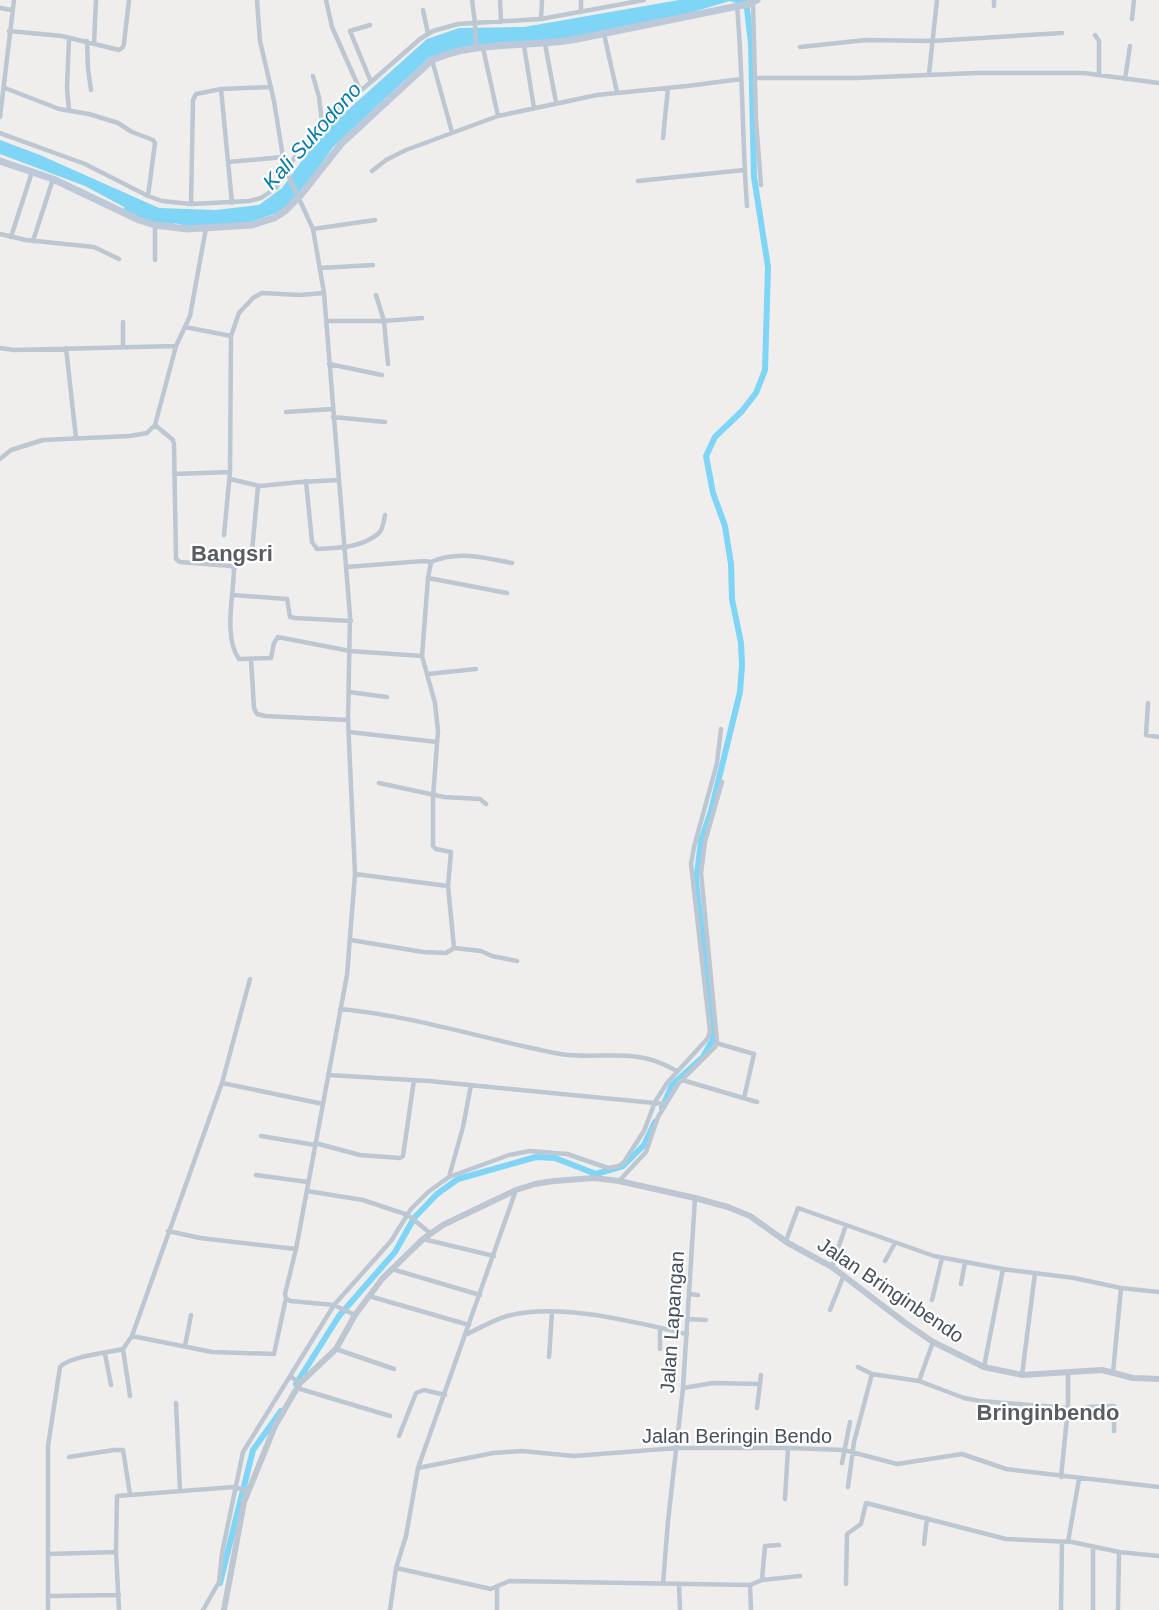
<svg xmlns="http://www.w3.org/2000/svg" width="1159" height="1610" viewBox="0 0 1159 1610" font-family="Arial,sans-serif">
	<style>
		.water { fill: #7fd5f5 }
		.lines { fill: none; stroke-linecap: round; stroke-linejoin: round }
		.canal { stroke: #7fd5f5; stroke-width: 6 }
		.river { stroke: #7fd5f5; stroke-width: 10 }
		.minor { stroke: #bcc7d1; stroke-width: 4.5 }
		.tertiary { stroke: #bcc7d1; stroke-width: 6 }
		.secondary { stroke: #bdc9d9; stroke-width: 7 }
		.labels { text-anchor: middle; stroke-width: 4.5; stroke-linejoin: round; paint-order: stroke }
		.street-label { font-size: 20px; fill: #444f5d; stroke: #fff }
		.water-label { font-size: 21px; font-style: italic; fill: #017dab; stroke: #fff }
		.quarter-label { font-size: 22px; font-weight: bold; fill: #595d63; stroke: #fff }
	</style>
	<rect width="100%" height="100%" fill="#f0eded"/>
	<!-- water -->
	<path class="water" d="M679,0H746L739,4L730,1L679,16L554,41L504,43L430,57L333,147L303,190L282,211L246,224L187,226L139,215L85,186L0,154V140L40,155L159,208L216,210L259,205L282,188L322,133L427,39L459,28L524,27Z"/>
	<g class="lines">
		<!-- canal -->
		<path class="canal" d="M662,1108L672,1085L703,1057L713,1039V1027L696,882L701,841L711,811L740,692L742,665L741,643L732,599L731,564L725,526L713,493L706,456L715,437L742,411L756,393L765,370L768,267L754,177L751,44L746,0
			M296,1384L339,1316L395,1252L414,1218L437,1194L458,1179L536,1157L555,1158L596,1174L623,1166L644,1145L655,1122
			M220,1583L253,1450L281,1411"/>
		<!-- river -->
		<path class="river" d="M129,208L144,218L170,221"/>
		<!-- minor -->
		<path class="minor" d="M257,0L260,41L274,101L283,157L289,177L313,229L324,293L350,616L348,720L355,874L347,975L296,1249L285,1294L286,1298L290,1301L334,1305L355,1315
			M326,0L332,27L360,90
			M472,0L475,23L476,48
			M500,0L501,22
			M753,3L756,121L761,185
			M737,6C743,72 742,139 747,206
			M994,6V0
			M0,8L12,10
			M423,10L428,34
			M581,12V0
			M541,19L542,0
			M1132,19L1134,0
			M370,25L350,31L371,82
			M9,31L62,36L119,50L123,47L124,43L129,0
			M604,34L617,92
			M1095,35L1099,41V75
			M87,41L88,69L91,90
			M94,44L96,0
			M545,44L556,102
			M524,46L534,108
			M800,47L866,40L932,41L1062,33
			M483,48L498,116
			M432,60L452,132
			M929,74L937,0
			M313,76L319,97L322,122
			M755,78H856L976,73H1084L1159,83
			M1125,79L1130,46
			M5,88L59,109L89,114L118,123L132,132L153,140L155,143L148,196
			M221,89L232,203
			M69,110L67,88L69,38
			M0,117L14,0
			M0,133L85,164L148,196L162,201L191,204L249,201L261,198L276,188L298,152L322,122L371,82L420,39L433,31L458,24L541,19L644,0
			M663,138L668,88
			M228,162L283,157
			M372,171L386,160L406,150L498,116L597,95L687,86L741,79
			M638,181L744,170
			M191,204L193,100L196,94L221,89L271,87
			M155,225V260
			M313,229L375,220
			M0,234L26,240L94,247L119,259
			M11,237L32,172
			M33,241L53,179
			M320,268L373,265
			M376,295L384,321L388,364
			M326,321H384L422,318
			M123,322V347
			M185,327L231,336
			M0,348L14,350L176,346
			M66,348L76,438
			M329,364L382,375
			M286,412L332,409
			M333,417L385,422
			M155,425L173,440L174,444L176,559L180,562L231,566L234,568C234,594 223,637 239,659L271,658L274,643L278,637L350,651L422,656
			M0,459L11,450L43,440L130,436L147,433L155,425L176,346L190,316L206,228
			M174,474L230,472
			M230,479L260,486L300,482L339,480
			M306,481L312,542L317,549C338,548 362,548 379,533C383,529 384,521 385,515
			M224,535L230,472L231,336L239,313L253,298L262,293L300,295L324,293
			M431,562C457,550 485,558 512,563
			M346,567L424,561L431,562L428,578L422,656L435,703L438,731L433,797V846L436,849L451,852L448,886L454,948
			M234,568L250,556L252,552L258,486
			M428,578L507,593
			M233,595L287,599L290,617L295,618L351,621
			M251,659L254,708L257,714L265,716L348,720
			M428,674L476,669
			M349,692L387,697
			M1148,703L1146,735L1159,737
			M349,732L437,742
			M379,783L444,797L480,799L486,804
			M355,874L448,886
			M351,940L423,952L446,953L454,948L481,951L492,956L517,961
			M340,1009C415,1016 487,1040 560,1054C590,1059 622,1051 652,1060C660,1062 669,1067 677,1071
			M716,1043L754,1054L744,1098
			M328,1075L429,1081L665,1104
			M682,1080L757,1102
			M222,1083L323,1104
			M261,1136L315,1145
			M315,1143L360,1155L400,1158L403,1156L414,1080
			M256,1175L308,1182
			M449,1177L463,1127L471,1085
			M619,1181L646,1152L658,1117L678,1084L715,1047L717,1041L701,873L705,842L722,782
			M307,1191L363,1200L408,1215L430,1233
			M168,1231L200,1238L296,1249
			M423,1239L494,1256
			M786,1241L798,1208L934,1256L1003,1269L1074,1278L1121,1288L1159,1292
			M885,1261L895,1243
			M832,1267L846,1225
			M392,1269L480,1295
			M961,1284L965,1262
			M689,1294L698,1295
			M369,1296L469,1325
			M932,1300L942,1258
			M830,1310L844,1275
			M688,1319L706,1320
			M465,1335C478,1329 493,1320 507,1316C559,1302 635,1322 687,1334
			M132,1336L212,1352L274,1354L286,1298
			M185,1346L191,1315
			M123,1349L130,1396
			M336,1349L394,1369
			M660,1349V1328
			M105,1354L111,1385
			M549,1357L552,1312
			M858,1367L872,1374L919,1381L964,1398L980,1401L1068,1408
			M984,1367L1003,1269
			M1113,1373L1121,1288
			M1022,1375L1035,1273
			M290,1376L300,1383
			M919,1381L933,1342
			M297,1388L390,1416
			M683,1388L713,1383L760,1384
			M176,1403L180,1491
			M757,1408L761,1375
			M1068,1415L1088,1407L1114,1406V1431
			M399,1436L416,1393L424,1390L445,1395
			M69,1457L114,1450H123L130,1494
			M842,1463L850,1422
			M418,1468L493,1453L522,1451L574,1456L677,1448H788L844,1450L897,1464L962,1454L1006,1469L1159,1487
			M1061,1477L1068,1408V1372
			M848,1487L854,1442L872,1374
			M785,1499L788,1448
			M1068,1542L1079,1479
			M924,1544L927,1518
			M1093,1547V1610
			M48,1554L116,1552
			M396,1568L491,1589L509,1581L750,1585L762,1580L765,1546L779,1545
			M762,1580L800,1576
			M663,1584L668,1521L683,1388L695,1198
			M846,1584L847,1534L861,1524L866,1503L1006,1539L1072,1542L1119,1552L1159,1556
			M679,1585L680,1610
			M750,1585L751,1610
			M48,1596L119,1595
			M48,1610V1446L60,1367C69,1356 108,1353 123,1349L132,1336L222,1083L250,979
			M119,1610L116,1552L117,1496L234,1487L248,1491
			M203,1610L219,1582L222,1553L243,1452L334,1305L391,1241L411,1209L428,1192L449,1177L509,1155L530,1151L567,1154L608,1168L619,1166L624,1162L644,1131L655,1102L667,1083L708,1038L710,1031L691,864L694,847L717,763L721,729
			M390,1610L396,1568L406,1536L418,1468L516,1190
			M497,1610V1586
			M1061,1610L1062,1542
			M1118,1610L1119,1552"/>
		<!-- tertiary -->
		<path class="tertiary" d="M224,1610L244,1502L275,1426L300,1383L336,1349L355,1315L382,1279L423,1239L443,1225L516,1190L535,1184L554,1181L594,1178L619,1181L695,1198L728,1207L750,1216L788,1243L832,1267L904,1322L933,1342L984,1367L1022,1375L1102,1370L1133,1378L1159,1379"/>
		<!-- secondary -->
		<path class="secondary" d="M0,161L53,179L139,220L155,225L187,229L252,225L274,218L285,211L300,196L341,144L432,60C474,41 526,47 572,40L748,4L757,0"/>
	</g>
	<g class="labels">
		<!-- street labels -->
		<g class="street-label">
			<text transform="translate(891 1290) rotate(34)" y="7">Jalan Bringinbendo</text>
			<text transform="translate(672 1322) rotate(-86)" y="7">Jalan Lapangan</text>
			<text x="737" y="1443">Jalan Beringin Bendo</text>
		</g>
		<!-- water labels -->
		<g class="water-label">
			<text transform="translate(312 136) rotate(-48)" y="7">Kali Sukodono</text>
		</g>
		<!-- quarter labels -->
		<g class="quarter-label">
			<text x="232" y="561">Bangsri</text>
			<text x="1048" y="1420">Bringinbendo</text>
		</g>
	</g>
</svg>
